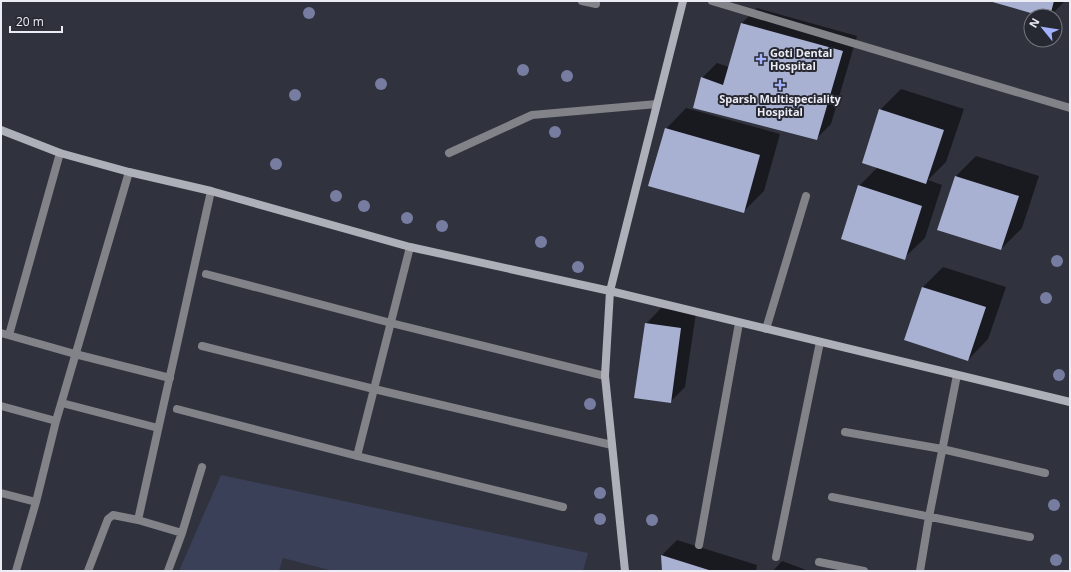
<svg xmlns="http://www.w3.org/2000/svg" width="1071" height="572" viewBox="0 0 1071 572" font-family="'Open Sans',sans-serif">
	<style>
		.green { fill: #3b4059 }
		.shadow { fill: #0007 }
		.building { fill: #a9b1d3 }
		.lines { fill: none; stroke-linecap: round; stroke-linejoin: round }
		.lane { stroke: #818388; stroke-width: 8 }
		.street { stroke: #818388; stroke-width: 8 }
		.secondary { stroke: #aeb0b9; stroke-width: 8 }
		.tree { fill: #777da1 }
		.poi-dot { fill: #a4b1fc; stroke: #262832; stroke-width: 1.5 }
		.labels { text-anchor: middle; stroke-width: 4; stroke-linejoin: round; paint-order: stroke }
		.poi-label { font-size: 11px; font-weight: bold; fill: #ecedf4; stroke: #262832; text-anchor: start }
	</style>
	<rect width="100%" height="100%" fill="#30323d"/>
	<!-- green -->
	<path class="green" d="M221,475L588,553L583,571H333L283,558L279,571H179Z"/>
	<!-- shadow -->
	<path class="shadow" d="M991,1H1065L1050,16H1044Z
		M757,8L857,36L831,124L816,139L702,78L717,63L729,67L742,23Z
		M901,89L964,109L946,162L928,180L942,185L925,238L904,258L859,186L878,167L880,110Z
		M686,108L780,134L764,191L743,212L666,129Z
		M976,156L1039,176L1022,228L1001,249L956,176Z
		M943,267L1006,287L988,339L968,360L923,287Z
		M661,308L696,313L685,387L670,402L646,324Z
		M677,540L757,565L756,571H663L662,555Z
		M782,561L809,571H773Z"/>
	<!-- building -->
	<path class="building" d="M989,1H1054L1050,16H1041Z
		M741,23L843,51L817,140L693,108L701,77L723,85Z
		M879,109L944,130L926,184L862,163Z
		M665,128L760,155L744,213L648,186Z
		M955,176L1019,196L1001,250L937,230Z
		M858,185L922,206L905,260L841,239Z
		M922,287L986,307L968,361L904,340Z
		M645,323L681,328L671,403L634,398Z
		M661,555L712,571H662Z"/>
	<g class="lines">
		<!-- lane -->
		<path class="lane" d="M449,153L532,115L657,104
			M766,329L806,196"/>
		<!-- street -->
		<path class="street" d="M582,1L596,4
			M712,1L1070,108
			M206,274L391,323L605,376
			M1,333L75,354L170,378
			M9,335L60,153
			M202,346L374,389L612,445
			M62,403L158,428
			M1,406L56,421
			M177,409L357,456L563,507
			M845,432L942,449L1045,473
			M357,456L410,247
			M1,493L36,502
			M832,497L1030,537
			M138,520L211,191
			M699,545L739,323
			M776,557L820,342
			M819,562L864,571
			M16,571L36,502L56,421L129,172
			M88,571L108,519L113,515L138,520L182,533
			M168,571L182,533L202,467
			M920,571L929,517L957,375"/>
		<!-- secondary -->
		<path class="secondary" d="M1,130L60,153L129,172L211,191L410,247L610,291L1070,402
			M625,571L605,376L610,291L683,1"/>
	</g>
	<!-- trees -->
	<g class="tree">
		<circle cx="309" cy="13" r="6"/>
		<circle cx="523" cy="70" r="6"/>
		<circle cx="567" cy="76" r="6"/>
		<circle cx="381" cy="84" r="6"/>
		<circle cx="295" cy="95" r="6"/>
		<circle cx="555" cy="132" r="6"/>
		<circle cx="276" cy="164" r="6"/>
		<circle cx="336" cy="196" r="6"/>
		<circle cx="364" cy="206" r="6"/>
		<circle cx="407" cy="218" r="6"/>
		<circle cx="442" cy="226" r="6"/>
		<circle cx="541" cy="242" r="6"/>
		<circle cx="1057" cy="261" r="6"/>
		<circle cx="578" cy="267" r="6"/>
		<circle cx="1046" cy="298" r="6"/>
		<circle cx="1059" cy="375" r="6"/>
		<circle cx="590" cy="404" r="6"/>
		<circle cx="600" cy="493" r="6"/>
		<circle cx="1054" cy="505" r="6"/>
		<circle cx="600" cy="519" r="6"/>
		<circle cx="652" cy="520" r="6"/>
		<circle cx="1056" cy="560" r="6"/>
	</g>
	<!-- markers -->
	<g class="poi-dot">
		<path d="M759 53h4v4h4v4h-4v4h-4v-4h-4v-4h4z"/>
		<path d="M778 79h4v4h4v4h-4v4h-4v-4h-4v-4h4z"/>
	</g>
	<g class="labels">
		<!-- poi labels -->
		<g class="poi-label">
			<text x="770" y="57">Goti Dental<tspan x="770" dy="13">Hospital</tspan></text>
			<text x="780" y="103" text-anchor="middle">Sparsh Multispeciality<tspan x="780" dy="13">Hospital</tspan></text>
		</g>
	</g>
	<!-- border -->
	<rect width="1071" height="572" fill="none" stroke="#ecedf4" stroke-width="4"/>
	<!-- north arrow -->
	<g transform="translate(1043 28) rotate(300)"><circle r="19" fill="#262832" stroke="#757780"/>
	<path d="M0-3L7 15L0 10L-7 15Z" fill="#a4b1fc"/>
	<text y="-6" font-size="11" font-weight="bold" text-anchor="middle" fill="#ecedf4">N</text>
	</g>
	<!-- scale -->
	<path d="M10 26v6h52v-6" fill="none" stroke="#ecedf4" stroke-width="2"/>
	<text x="16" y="26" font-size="12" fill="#ecedf4" stroke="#262832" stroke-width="3" paint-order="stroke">20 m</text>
</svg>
